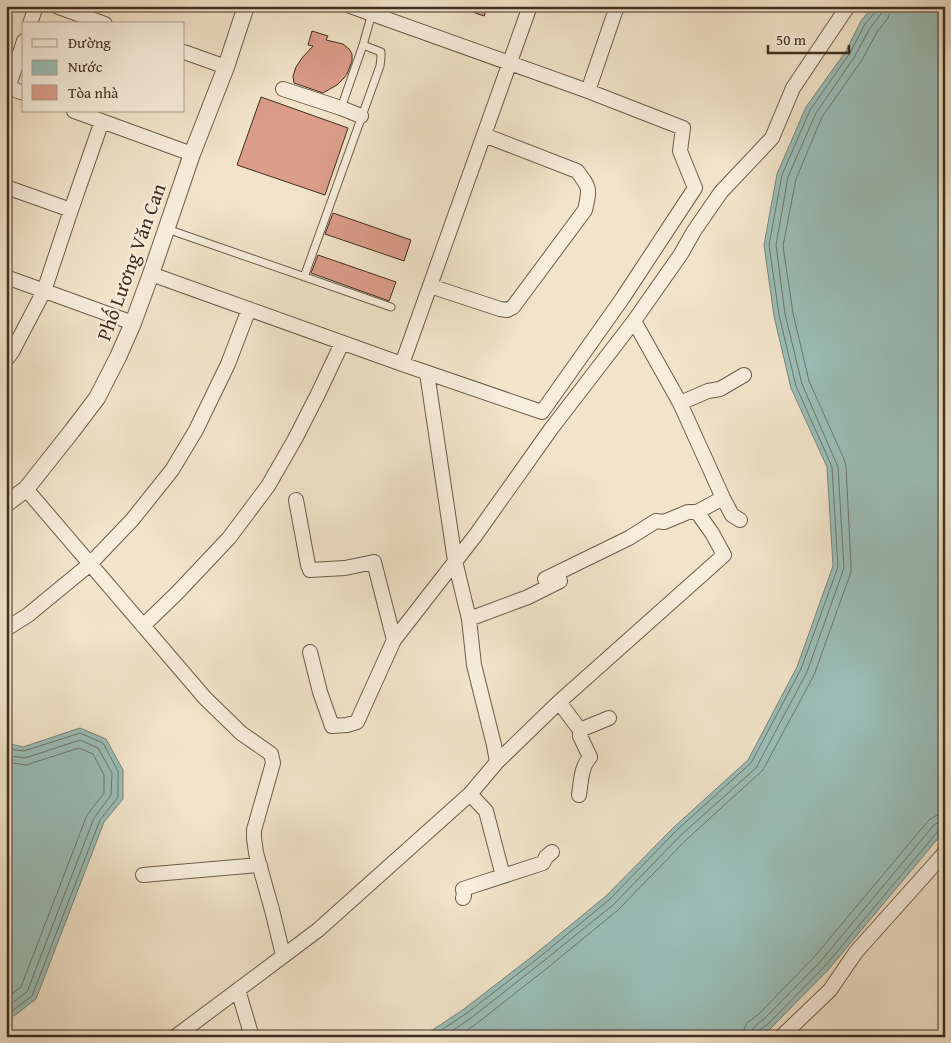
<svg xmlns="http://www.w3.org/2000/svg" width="951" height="1043" viewBox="0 0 951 1043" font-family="'Gentium Book Plus',serif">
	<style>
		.water { fill: #9bbeb8; stroke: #76847b }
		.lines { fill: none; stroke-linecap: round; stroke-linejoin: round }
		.shore { stroke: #6d766c; stroke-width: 1 }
		.building { fill: #db9d89; stroke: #3f2e20 }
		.service-casing { stroke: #6c5c4a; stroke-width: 9 }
		.minor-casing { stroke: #6c5c4a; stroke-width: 16 }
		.tertiary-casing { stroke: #6c5c4a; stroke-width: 18 }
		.service { stroke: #f7eddd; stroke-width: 7 }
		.minor { stroke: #f7eddd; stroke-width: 14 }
		.tertiary { stroke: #f7eddd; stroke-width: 16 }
		.labels { text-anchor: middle; stroke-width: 4.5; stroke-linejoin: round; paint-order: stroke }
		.street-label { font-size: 20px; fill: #3f2e20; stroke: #f7eddd }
	</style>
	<rect width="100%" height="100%" fill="#f2e4ca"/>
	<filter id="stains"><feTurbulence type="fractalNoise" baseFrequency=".004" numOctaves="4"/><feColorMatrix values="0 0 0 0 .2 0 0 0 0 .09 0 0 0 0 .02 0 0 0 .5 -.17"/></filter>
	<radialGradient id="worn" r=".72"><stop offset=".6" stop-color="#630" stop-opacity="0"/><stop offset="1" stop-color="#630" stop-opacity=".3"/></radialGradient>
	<!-- water -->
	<path class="water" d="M873,6H945V830L828,970L771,1028L759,1037H422L464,1009L534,955L606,896L674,827L748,760L797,667L833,566L827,467L791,388L774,316L764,245L777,174L806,107L846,51L861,21Z
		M80,728L106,739L123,770V799L104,822L36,999L14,1016L6,1014V739L11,744L23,747Z"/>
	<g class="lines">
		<!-- shore -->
		<path class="shore" d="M6,747L10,749L24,751L80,733L103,743L118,771V797L100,820L32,996L13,1010L6,1009
			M6,755L25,758L80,740L98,748L112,773L111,795L94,818L27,992L12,1003H6
			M6,762L26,765L79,748L93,754L104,775V793L87,815L21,987L10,995H6
			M431,1037L467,1013L537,959L609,900L677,830L751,763L801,669L838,567L832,467L796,386L779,315L769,245L782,175L810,110L850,53L865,24L876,11L877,6
			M443,1037L471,1018L541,963L613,905L681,835L756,768L807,672L844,568L838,467L802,384L785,314L776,245L788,177L816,113L855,56L870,28L881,14L883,6
			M457,1037L476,1024L546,969L618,910L686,840L763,770L814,675L851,572V565L846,466L844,459L809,381L793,313L783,246L796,179L822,117L862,60L877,32L888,18L890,12V6
			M743,1037L744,1029L747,1023L759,1014L814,957L929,820L937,815L945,814
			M750,1037C751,1028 757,1024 764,1019L820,962L934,825L939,822L945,821
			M757,1037L758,1031L768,1024L825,966L939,830L941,828L945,827"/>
	</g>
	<!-- building -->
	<path class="building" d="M461,6H488L484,16L461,8Z
		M312,31L328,36L326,40L343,44L349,49L352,54V61L347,74L344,78L337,85L323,93L294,83L293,76L296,67L302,58L313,46L308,45Z
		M261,97L348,128L325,195L237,165Z
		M333,213L411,240L404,261L325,234Z
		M318,255L396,282L389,301L311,273Z"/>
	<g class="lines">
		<!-- service casing -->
		<g class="service-casing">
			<path id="service" d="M341,108L363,45L374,6
				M167,229L391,307
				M304,277L380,66L381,57V52L363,45"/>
		</g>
		<!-- minor casing -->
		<g class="minor-casing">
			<path id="minor" d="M56,6L105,24
				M30,24L36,6
				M184,52L226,67
				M6,87L24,93
				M8,88L24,41
				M283,89L341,108L361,116
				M588,91L617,6
				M74,111L192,154
				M6,187L71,210
				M151,274L402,364L542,412L622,299L695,188L680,151L683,128L588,91L350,6
				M6,277L133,323
				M430,286L500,309L507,310L513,307L585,210C590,188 590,188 577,171L484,135
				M634,321L680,403L723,498L732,515L740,520
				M6,360L12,352L44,291L71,210L102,121
				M402,364L530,6
				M427,373L455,561L469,619L474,665L494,745L497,762
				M680,403L708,391L720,389L744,375
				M26,489L205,698L241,733L271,754L273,763L258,816L254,830V838L256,853L272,910L283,955
				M296,500L308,565L310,570L345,568L374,562L394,640
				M545,579L629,538L656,521L664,522L688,512H697L723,498
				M469,619L528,597L560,581
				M143,626L177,593L229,538L268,486L295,439L318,394L342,343
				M6,629L28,615L90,564L132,520L172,470L196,430L228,364L249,309
				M310,652L320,692L332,726L347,725L357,722L394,640L475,536L551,429L634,321L681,254L694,231L721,192L772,138L793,88L848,6
				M559,702L580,730L609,718
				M470,794L486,811L503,876
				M579,795C581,782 581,767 590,757L580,736V730
				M143,875L260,865
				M463,898L464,896L463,889L543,863L546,857L552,852
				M238,990L252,1037
				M175,1037L318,930L470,794L497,762L559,702L724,555L712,533L697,512
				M781,1037L830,990L856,952L941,857L945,852"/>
		</g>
		<!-- tertiary casing -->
		<g class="tertiary-casing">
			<path id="tertiary" d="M6,504L26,489L72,431L97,398L118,357L133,323L151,274L192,154L226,67L246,6"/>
		</g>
		<!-- service -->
		<use href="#service" class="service"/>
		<!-- minor -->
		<use href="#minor" class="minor"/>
		<!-- tertiary -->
		<use href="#tertiary" class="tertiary"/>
	</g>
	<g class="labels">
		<!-- street labels -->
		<g class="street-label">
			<text transform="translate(131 262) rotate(-70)" y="7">Phố Lương Văn Can</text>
		</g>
	</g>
	<!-- margin -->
	<rect width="951" height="1043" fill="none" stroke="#f2e4ca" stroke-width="25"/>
	<rect x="8" y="8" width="936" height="1028" fill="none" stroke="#3f2e20" stroke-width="2.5"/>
	<rect x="12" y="12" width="926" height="1018" fill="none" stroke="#3f2e20"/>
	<!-- legend -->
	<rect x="22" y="22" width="162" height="90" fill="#f7eddd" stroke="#ada191"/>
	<rect x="32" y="39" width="25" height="8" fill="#f7eddd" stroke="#ada191"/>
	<text x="68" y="48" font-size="15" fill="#3f2e20">Đường</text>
	<rect x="32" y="60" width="25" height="15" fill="#9bbeb8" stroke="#ada191"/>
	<text x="68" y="72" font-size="15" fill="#3f2e20">Nước</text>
	<rect x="32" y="85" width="25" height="15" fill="#db9d89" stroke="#ada191"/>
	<text x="68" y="98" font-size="15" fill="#3f2e20">Tòa nhà</text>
	<!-- scale -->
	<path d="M768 45v8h81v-8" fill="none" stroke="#3f2e20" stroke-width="2.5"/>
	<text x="776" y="45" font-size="15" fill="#3f2e20" stroke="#f7eddd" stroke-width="4" paint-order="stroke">50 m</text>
	<rect width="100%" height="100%" filter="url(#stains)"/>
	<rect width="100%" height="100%" fill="url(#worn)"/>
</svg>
